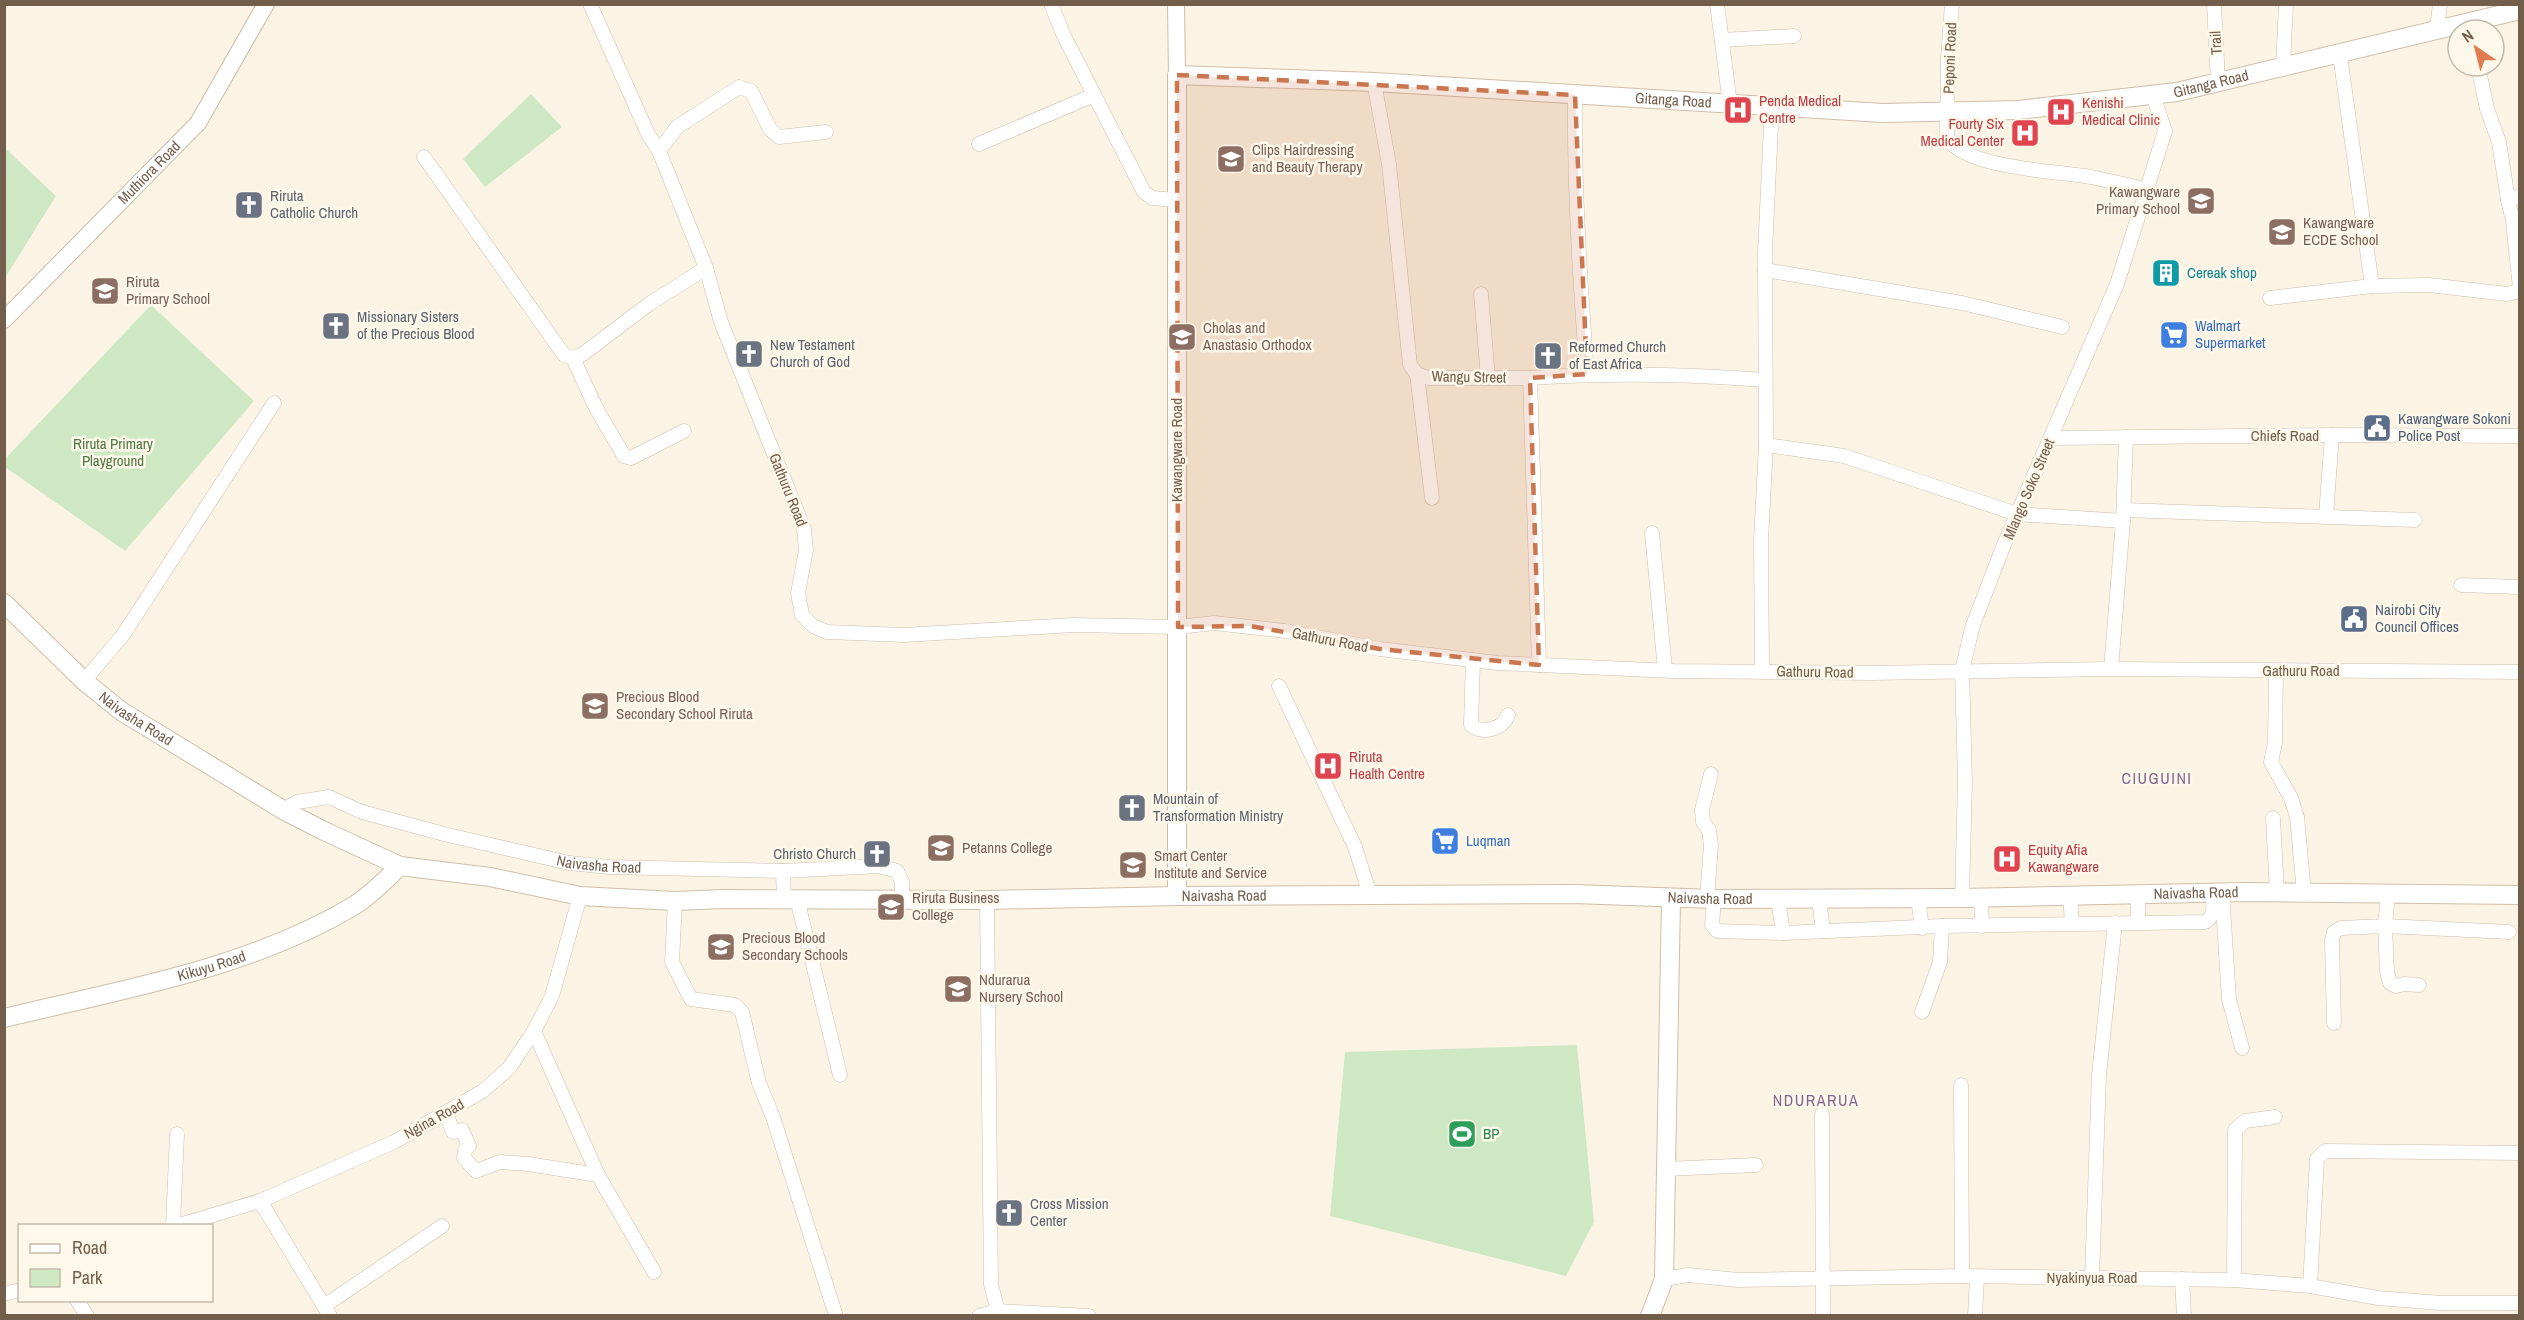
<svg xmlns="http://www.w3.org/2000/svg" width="2524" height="1320" viewBox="0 0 2524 1320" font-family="'Archivo Narrow',sans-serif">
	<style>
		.green { fill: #cfe8c4 }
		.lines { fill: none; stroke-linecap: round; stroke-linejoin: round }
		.minor-casing { stroke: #ccbdac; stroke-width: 15 }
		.tertiary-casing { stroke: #ccbdac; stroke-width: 18 }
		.secondary-casing { stroke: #cfbea9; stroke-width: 20 }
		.minor { stroke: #fff; stroke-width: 14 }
		.tertiary { stroke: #fff; stroke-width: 16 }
		.secondary { stroke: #fff; stroke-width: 18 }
		.marked { fill: #ca764e; fill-opacity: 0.2; stroke: #ca764e; stroke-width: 4.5; stroke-dasharray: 12 8; stroke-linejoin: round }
		.labels { text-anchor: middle; stroke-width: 5; stroke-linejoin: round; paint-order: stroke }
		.street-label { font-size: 15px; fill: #735d4b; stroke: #fef8eb }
		.health-label { font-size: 15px; fill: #be3a42; stroke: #fef8eb; text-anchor: start }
		.education-label { font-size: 15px; fill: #785e54; stroke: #fef8eb; text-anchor: start }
		.worship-label { font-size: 15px; fill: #5b616d; stroke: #fef8eb; text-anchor: start }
		.culture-label { font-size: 15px; fill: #0d838f; stroke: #fef8eb; text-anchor: start }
		.shop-label { font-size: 15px; fill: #366cbe; stroke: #fef8eb; text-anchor: start }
		.service-label { font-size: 15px; fill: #4e5e75; stroke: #fef8eb; text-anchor: start }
		.park-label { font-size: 15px; fill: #4f7843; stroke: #fef8eb }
		.leisure-label { font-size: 15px; fill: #27864d; stroke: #fef8eb; text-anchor: start }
		.neighbourhood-label { font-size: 16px; letter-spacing: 1.5px; fill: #84638f; stroke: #fef8eb }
	</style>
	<rect width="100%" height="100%" fill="#fbf4e5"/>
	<!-- green -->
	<path class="green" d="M531,94L562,127L485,187L463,159Z
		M5,148L56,196L5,278Z
		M151,305L254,401L125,551L5,467V459Z
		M1577,1045L1594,1222L1566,1276L1330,1216L1345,1052Z"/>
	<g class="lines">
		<!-- minor casing -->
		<g class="minor-casing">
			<g id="minor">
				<path d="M590,4L648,134L659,151L706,268L721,322L804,529L806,550L798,593L802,615L813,626L827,632L904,635L1073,625L1178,627L1214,623L1285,631L1380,649L1497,663L1673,671L1871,673L2111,669L2520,672"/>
				<path d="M1051,4L1064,36L1144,192L1152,198L1175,200"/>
				<path d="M1717,4L1730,104"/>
				<path d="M1952,4L1948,58L1947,138C1967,169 2057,171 2091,177C2110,181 2128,185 2146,189"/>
				<path d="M2214,4L2218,81"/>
				<path d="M2437,29L2440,4"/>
				<path d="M1722,40L1794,36"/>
				<path d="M2340,55L2372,286L2429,285L2507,294L2520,291"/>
				<path d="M2283,66L2286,4"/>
				<path d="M2478,66L2487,109L2499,142L2508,200L2520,196"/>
				<path d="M1374,82L1389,164L1410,365L1417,374L1428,378H1530L1539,665"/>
				<path d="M1575,95C1574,188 1580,281 1587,374"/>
				<path d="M1772,105L1765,252L1766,445L1844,456L2017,514L2123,521"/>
				<path d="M979,144L1094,95"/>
				<path d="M659,151L677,127L739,87L751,91L770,129L779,137L826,132"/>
				<path d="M424,157L564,355L573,358L583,354L649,304L706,268"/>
				<path d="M2508,200L2513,221L2520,288"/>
				<path d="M1765,270L1962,303L2062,327"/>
				<path d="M1481,294L1488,378"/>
				<path d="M2270,298L2372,286"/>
				<path d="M573,358L596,408L624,456L631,458L684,431"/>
				<path d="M1417,374L1432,498"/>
				<path d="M1530,378C1609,373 1686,374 1765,380"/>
				<path d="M2051,438L2332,435L2520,436"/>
				<path d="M2124,510L2415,520"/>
				<path d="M2326,516L2332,435"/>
				<path d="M1652,533L1665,670"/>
				<path d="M2461,585L2520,587"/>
				<path d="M1473,660L1471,725C1482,735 1503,729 1508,715"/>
				<path d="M2111,669L2123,521L2126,437"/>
				<path d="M2276,671L2275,743L2271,762L2291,798L2297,817L2304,893"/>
				<path d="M1762,672L1761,540L1766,445"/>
				<path d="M84,681L123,635L274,403"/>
				<path d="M1279,686L1355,847L1370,895"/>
				<path id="s1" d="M283,810L297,802L329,797L362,812L448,835L569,863L610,867L783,871L879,866L897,871L902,882V900"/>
				<path d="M2273,818L2277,893"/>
				<path d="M783,871L784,899"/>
				<path d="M2222,892L2229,999L2242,1048"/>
				<path d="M2138,894V922"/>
				<path d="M2070,895L2072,923"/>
				<path d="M1981,897L1982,926"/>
				<path d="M1918,898L1922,928"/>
				<path d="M1962,898L1965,781L1962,670L1973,625L2003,547L2117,284L2165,131L2153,95"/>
				<path d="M797,899L840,1075"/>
				<path d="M1707,899L1711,845L1709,830L1703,822L1702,810L1711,774"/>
				<path d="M1714,899L1712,925L1717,931L1783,933L1942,926L2205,922C2216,917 2213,903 2213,893"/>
				<path d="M1778,899L1783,933"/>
				<path d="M1819,899L1823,931"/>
				<path d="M987,900L991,1284L999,1316"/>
				<path d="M675,901L672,962L691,999L735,1005L742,1012L759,1083L773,1117L836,1316"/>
				<path d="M2419,985L2404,984L2396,986L2390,983L2387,972L2385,926L2509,932"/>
				<path d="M1922,1012L1940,962L1942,926"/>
				<path d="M2334,1023L2332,941L2334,932L2341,928L2385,926L2388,895"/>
				<path d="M534,1031L598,1175L654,1272"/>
				<path d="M1961,1085L1962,1276"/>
				<path d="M446,1113L453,1132L462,1130L469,1146L465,1150L464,1158L476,1171L500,1162L528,1164L598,1175"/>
				<path d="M1822,1114L1823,1316"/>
				<path d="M1665,1169L1756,1165"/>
				<path d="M260,1201L330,1316"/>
				<path d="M173,1226L177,1134"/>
				<path d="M176,1226L260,1201L394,1142L483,1091L509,1068L534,1031L552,996L580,896"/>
				<path d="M2092,1278L2099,1075L2115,923"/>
				<path d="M1664,1279L1688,1275L1738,1280L1962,1276L2234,1280L2310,1286L2378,1298L2441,1303H2520"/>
				<path d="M2182,1279L2184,1316"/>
				<path d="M2234,1280L2235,1130L2245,1121L2275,1117"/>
				<path d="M2310,1286L2317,1159L2325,1151L2520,1153"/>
				<path d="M4,1294L20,1290"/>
				<path d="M77,1300L87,1316"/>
				<path d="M324,1306L442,1226"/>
				<path d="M979,1316L997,1311L1089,1316"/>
				<path d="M1975,1316L1977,1277"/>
			</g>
		</g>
		<!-- tertiary casing -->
		<g class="tertiary-casing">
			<g id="tertiary">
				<path d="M1176,4L1177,75"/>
				<path id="s2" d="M4,320L198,123L266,4"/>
			</g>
		</g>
		<!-- secondary casing -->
		<g class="secondary-casing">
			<g id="secondary">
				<path id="s3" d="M4,603L84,681L121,711L283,810L322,830L400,866L490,877L580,896L675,901L723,899L987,900L1177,896L1574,894L1714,899L1962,898L2245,892L2520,895"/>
				<path id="s4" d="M1177,896V75L1374,82L1883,113L2018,110L2177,92L2520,10"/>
				<path id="s5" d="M4,1018C123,989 249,969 355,905C371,895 386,879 400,866"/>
				<path d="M1650,1316L1664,1279L1671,899"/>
			</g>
		</g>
		<!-- minor -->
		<use href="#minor" class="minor"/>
		<!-- tertiary -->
		<use href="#tertiary" class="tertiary"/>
		<!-- secondary -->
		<use href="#secondary" class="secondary"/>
	</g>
	<!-- marked area -->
	<path class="marked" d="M1177,75L1575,95L1587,374L1530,378L1539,665L1380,649L1250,626L1178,627Z"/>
	<!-- icons -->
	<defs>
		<g id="hospital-square" transform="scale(1.5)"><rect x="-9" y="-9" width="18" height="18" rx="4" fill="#e0444e" stroke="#fef8eb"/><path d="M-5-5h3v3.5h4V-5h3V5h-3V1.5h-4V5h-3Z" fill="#fff"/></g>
		<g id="school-square" transform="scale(1.5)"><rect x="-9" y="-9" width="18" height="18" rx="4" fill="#8d6e63" stroke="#fef8eb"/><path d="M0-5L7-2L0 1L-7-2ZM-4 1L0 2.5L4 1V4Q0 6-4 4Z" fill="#fff"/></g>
		<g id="church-square" transform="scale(1.5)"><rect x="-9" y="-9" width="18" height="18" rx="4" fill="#6b7280" stroke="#fef8eb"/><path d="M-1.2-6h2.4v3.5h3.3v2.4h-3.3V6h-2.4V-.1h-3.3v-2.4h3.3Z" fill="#fff"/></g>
		<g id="building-square" transform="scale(1.5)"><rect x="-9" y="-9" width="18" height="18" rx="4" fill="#0f9aa8" stroke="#fef8eb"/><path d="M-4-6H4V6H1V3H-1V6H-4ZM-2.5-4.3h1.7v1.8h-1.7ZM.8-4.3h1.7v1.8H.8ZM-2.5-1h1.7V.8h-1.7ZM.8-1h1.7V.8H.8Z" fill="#fff"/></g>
		<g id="supermarket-square" transform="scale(1.5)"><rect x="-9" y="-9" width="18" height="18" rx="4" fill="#3f7fe0" stroke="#fef8eb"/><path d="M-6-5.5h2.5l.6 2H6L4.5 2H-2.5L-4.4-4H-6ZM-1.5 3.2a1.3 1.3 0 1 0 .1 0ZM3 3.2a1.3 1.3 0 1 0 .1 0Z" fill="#fff"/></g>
		<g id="civic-square" transform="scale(1.5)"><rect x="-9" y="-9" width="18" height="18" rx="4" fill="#5c6f8a" stroke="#fef8eb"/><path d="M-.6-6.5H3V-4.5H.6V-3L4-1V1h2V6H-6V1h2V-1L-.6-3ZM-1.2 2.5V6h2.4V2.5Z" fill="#fff"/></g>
		<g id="university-square" transform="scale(1.5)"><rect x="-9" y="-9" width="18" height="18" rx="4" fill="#8d6e63" stroke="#fef8eb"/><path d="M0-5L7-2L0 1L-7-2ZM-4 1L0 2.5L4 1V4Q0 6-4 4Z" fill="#fff"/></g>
		<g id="stadium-square" transform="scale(1.5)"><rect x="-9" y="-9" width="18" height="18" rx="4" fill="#2e9e5b" stroke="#fef8eb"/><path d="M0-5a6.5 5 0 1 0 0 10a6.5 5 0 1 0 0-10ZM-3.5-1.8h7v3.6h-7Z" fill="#fff"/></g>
	</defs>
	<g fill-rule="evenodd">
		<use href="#hospital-square" x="1738" y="110"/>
		<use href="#hospital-square" x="2061" y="112"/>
		<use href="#hospital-square" x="2025" y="133"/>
		<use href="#school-square" x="1231" y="159"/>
		<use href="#school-square" x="2201" y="201"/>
		<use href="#church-square" x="249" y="205"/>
		<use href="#school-square" x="2282" y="232"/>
		<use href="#building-square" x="2166" y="273"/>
		<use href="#school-square" x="105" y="291"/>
		<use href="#church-square" x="336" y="326"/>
		<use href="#supermarket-square" x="2174" y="335"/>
		<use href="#school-square" x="1182" y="337"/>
		<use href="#church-square" x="749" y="354"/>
		<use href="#church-square" x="1548" y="356"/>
		<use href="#civic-square" x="2377" y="428"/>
		<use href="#civic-square" x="2354" y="619"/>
		<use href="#school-square" x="595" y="706"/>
		<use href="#hospital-square" x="1328" y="766"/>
		<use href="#church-square" x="1132" y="808"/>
		<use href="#supermarket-square" x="1445" y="841"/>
		<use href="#university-square" x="941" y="848"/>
		<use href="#church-square" x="877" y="854"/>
		<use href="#hospital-square" x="2007" y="859"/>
		<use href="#university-square" x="1133" y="865"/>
		<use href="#university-square" x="891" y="907"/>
		<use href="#school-square" x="721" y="947"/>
		<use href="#school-square" x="958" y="989"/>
		<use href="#stadium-square" x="1462" y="1134"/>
		<use href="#church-square" x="1009" y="1213"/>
	</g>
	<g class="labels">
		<!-- street labels -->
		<g class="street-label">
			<text transform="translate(2216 43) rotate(-93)" y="5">Trail</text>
			<text transform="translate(1950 58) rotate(-88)" y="5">Peponi Road</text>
			<text dy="5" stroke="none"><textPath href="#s4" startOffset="1858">Gitanga Road</textPath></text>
			<text dy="5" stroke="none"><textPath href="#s4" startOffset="1318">Gitanga Road</textPath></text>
			<text dy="5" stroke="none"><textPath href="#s2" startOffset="207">Muthiora Road</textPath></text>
			<text transform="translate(1469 377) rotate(1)" y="5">Wangu Street</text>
			<text x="2285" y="441">Chiefs Road</text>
			<text transform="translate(1177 450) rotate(-90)" y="5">Kawangware Road</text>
			<text transform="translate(2029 489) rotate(-67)" y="5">Mlango Soko Street</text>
			<text transform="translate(788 490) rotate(68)" y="5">Gathuru Road</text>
			<text transform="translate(1330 640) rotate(11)" y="5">Gathuru Road</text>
			<text x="2301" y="676">Gathuru Road</text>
			<text transform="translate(1815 672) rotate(1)" y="5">Gathuru Road</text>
			<text dy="5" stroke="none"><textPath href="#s3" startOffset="176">Naivasha Road</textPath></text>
			<text dy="5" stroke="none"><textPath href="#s1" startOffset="328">Naivasha Road</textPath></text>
			<text dy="5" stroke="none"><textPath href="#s3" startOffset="2278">Naivasha Road</textPath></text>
			<text dy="5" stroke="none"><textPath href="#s3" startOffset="1306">Naivasha Road</textPath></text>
			<text dy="5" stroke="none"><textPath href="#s3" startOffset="1792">Naivasha Road</textPath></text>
			<text dy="5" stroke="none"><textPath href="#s5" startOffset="214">Kikuyu Road</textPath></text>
			<text transform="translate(434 1119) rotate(-29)" y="5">Ngina Road</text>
			<text x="2092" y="1283">Nyakinyua Road</text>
		</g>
		<!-- health labels -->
		<g class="health-label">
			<text x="1759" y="106">Penda Medical<tspan x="1759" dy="17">Centre</tspan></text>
			<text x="2082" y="108">Kenishi<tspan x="2082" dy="17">Medical Clinic</tspan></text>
			<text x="2004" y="129" text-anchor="end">Fourty Six<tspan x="2004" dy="17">Medical Center</tspan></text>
			<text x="1349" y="762">Riruta<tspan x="1349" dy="17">Health Centre</tspan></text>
			<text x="2028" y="855">Equity Afia<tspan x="2028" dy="17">Kawangware</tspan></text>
		</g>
		<!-- education labels -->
		<g class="education-label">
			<text x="1252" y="155">Clips Hairdressing<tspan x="1252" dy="17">and Beauty Therapy</tspan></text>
			<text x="2180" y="197" text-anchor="end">Kawangware<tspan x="2180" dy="17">Primary School</tspan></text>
			<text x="2303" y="228">Kawangware<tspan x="2303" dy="17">ECDE School</tspan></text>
			<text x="126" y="287">Riruta<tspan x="126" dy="17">Primary School</tspan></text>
			<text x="1203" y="333">Cholas and<tspan x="1203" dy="17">Anastasio Orthodox</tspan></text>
			<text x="616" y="702">Precious Blood<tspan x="616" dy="17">Secondary School Riruta</tspan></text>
			<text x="962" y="853">Petanns College</text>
			<text x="1154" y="861">Smart Center<tspan x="1154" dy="17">Institute and Service</tspan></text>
			<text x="912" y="903">Riruta Business<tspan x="912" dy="17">College</tspan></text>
			<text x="742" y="943">Precious Blood<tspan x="742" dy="17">Secondary Schools</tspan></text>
			<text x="979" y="985">Ndurarua<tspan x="979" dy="17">Nursery School</tspan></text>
		</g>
		<!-- worship labels -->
		<g class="worship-label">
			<text x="270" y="201">Riruta<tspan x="270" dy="17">Catholic Church</tspan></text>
			<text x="357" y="322">Missionary Sisters<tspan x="357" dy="17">of the Precious Blood</tspan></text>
			<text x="770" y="350">New Testament<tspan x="770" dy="17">Church of God</tspan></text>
			<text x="1569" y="352">Reformed Church<tspan x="1569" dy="17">of East Africa</tspan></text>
			<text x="1153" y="804">Mountain of<tspan x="1153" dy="17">Transformation Ministry</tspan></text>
			<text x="856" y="859" text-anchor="end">Christo Church</text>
			<text x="1030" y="1209">Cross Mission<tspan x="1030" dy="17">Center</tspan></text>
		</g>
		<!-- culture labels -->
		<g class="culture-label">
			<text x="2187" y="278">Cereak shop</text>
		</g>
		<!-- shop labels -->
		<g class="shop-label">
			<text x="2195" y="331">Walmart<tspan x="2195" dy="17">Supermarket</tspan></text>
			<text x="1466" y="846">Luqman</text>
		</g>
		<!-- service labels -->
		<g class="service-label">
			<text x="2398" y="424">Kawangware Sokoni<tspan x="2398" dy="17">Police Post</tspan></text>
			<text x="2375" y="615">Nairobi City<tspan x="2375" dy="17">Council Offices</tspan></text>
		</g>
		<!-- park labels -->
		<g class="park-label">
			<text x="113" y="449">Riruta Primary<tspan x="113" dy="17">Playground</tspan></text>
		</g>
		<!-- leisure labels -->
		<g class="leisure-label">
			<text x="1483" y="1139">BP</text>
		</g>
		<!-- neighbourhood labels -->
		<g class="neighbourhood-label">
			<text x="2157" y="784">CIUGUINI</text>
			<text x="1816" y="1106">NDURARUA</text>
		</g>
	</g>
	<!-- border -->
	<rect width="2524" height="1320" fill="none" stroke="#735d4b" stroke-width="12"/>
	<!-- legend -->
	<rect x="18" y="1224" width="195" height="78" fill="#fef8eb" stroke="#c6baab" stroke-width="1.5"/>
	<rect x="30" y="1244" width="30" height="9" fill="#ffffff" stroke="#c6baab" stroke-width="1.5"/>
	<text x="72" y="1254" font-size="18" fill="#735d4b">Road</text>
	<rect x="30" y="1269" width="30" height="18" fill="#cfe8c4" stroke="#c6baab" stroke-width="1.5"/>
	<text x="72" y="1284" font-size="18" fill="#735d4b">Park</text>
	<!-- north arrow -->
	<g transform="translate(2476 48) rotate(325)"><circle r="28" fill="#fef8eb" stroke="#c6baab" stroke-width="1.5"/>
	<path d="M0-4.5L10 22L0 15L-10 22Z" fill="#e07c4f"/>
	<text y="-9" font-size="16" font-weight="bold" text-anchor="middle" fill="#735d4b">N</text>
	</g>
</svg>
